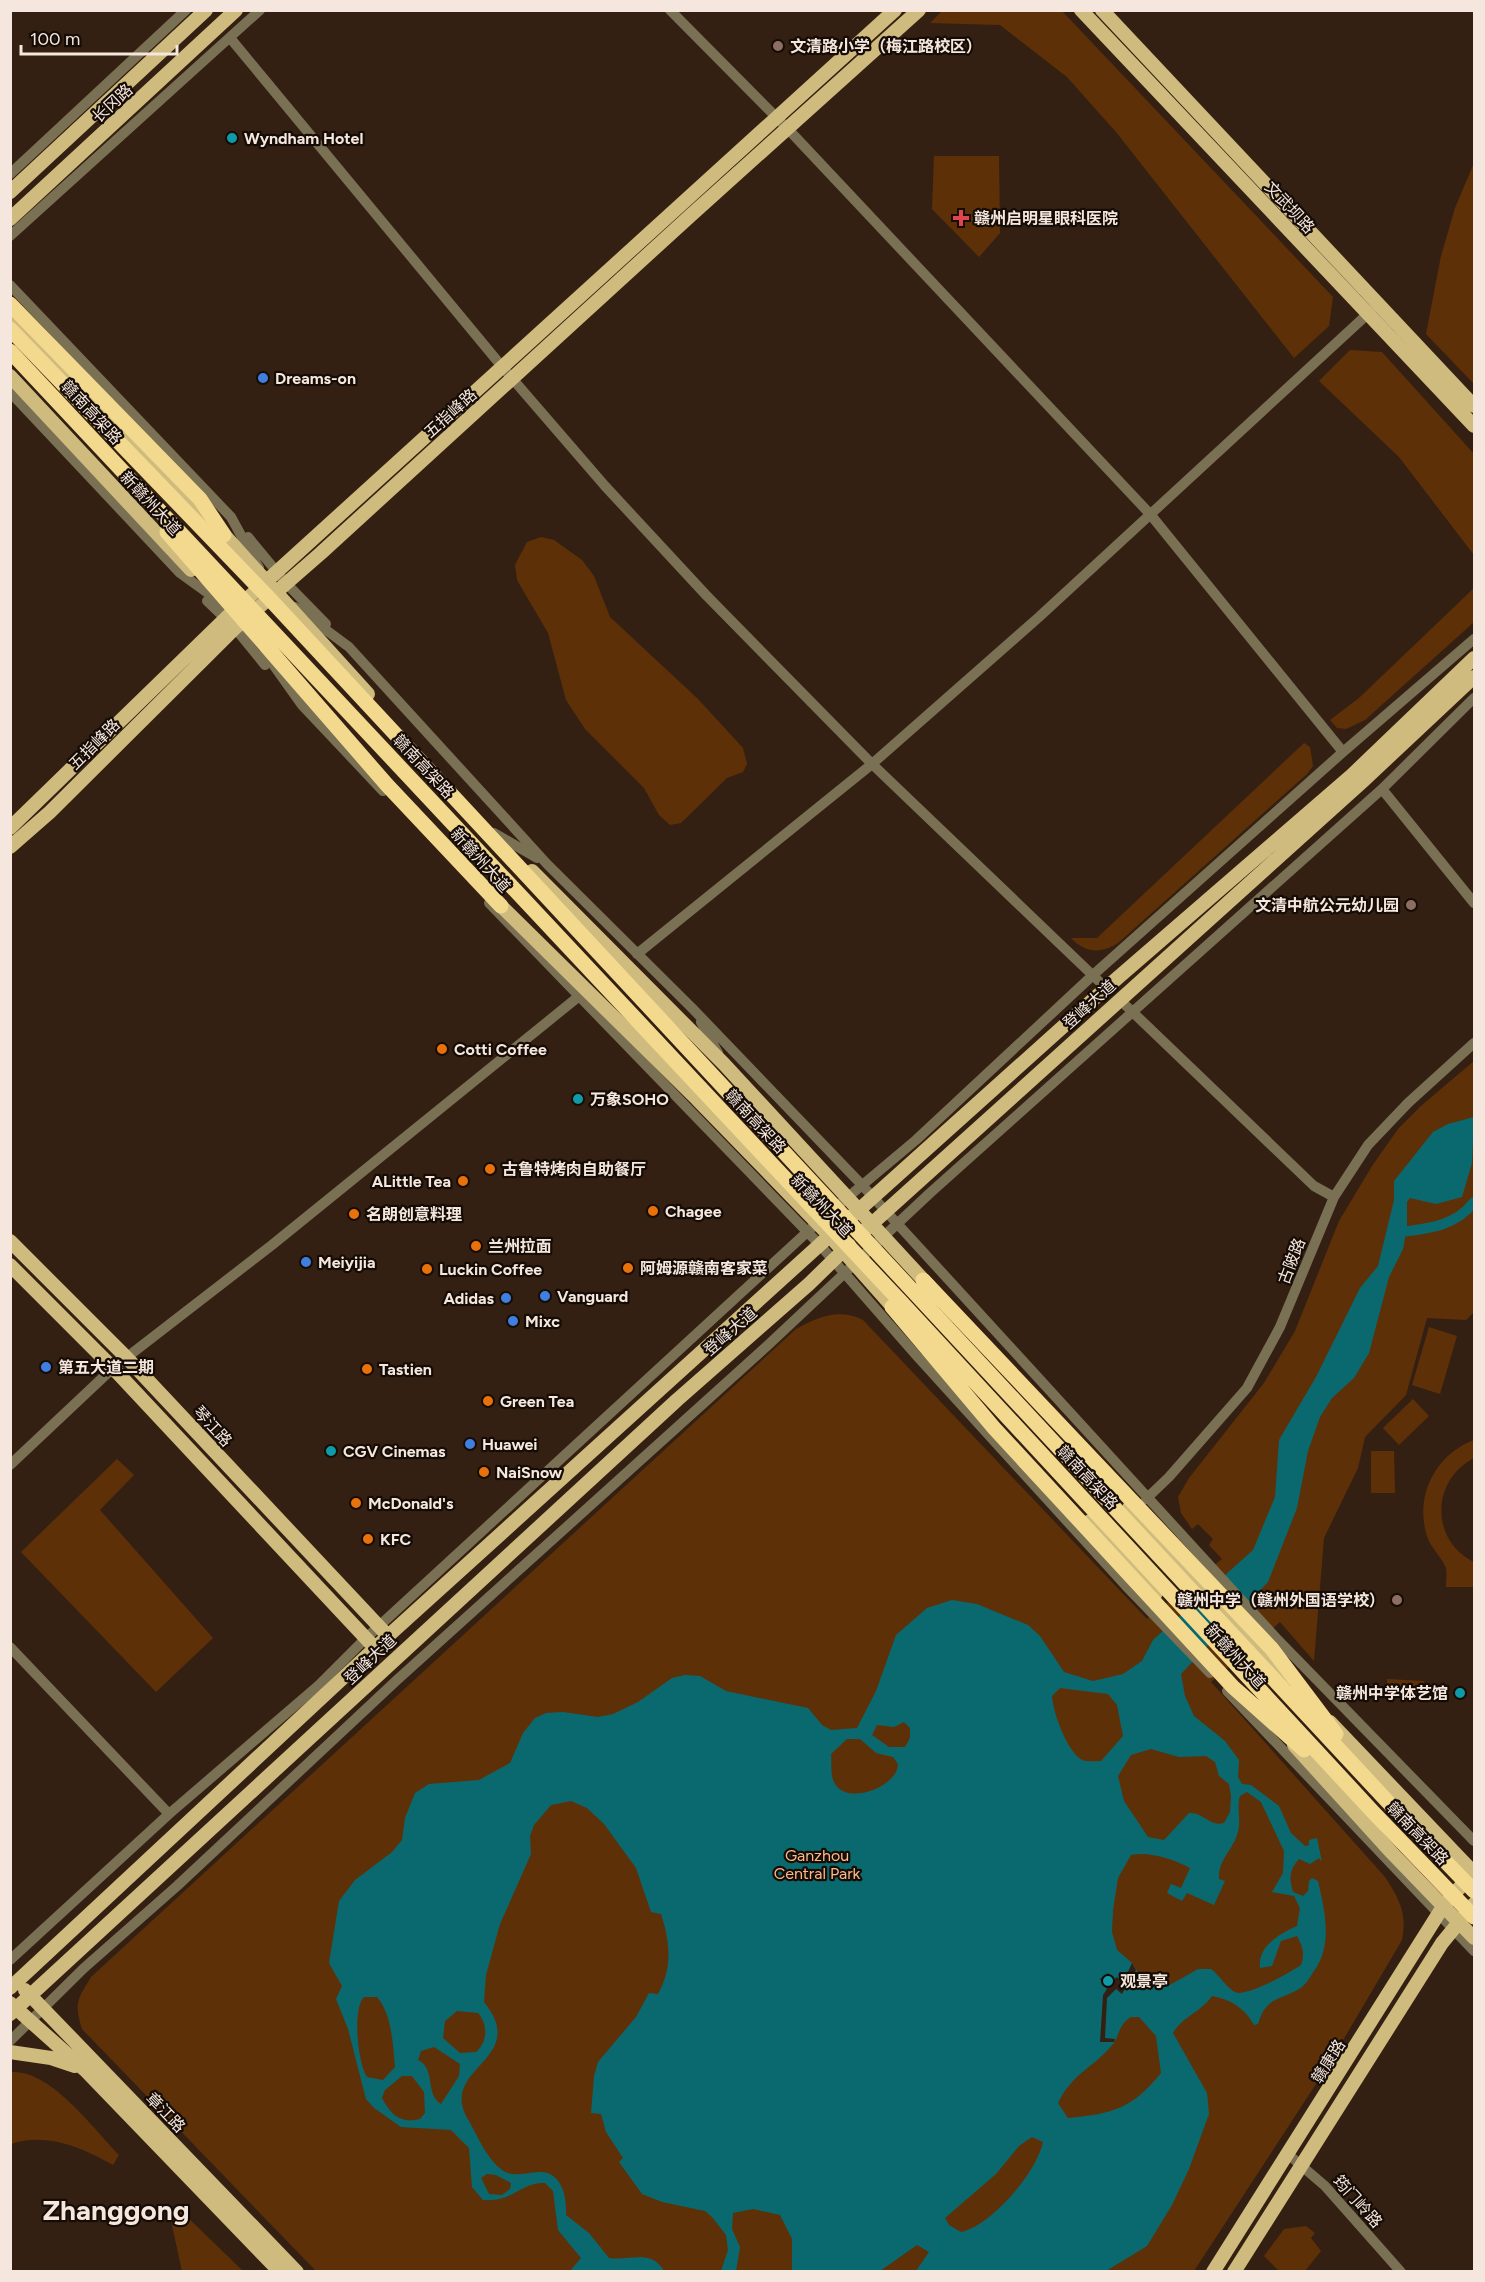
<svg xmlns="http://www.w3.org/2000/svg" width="1485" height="2282" viewBox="0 0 1485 2282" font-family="Figtree,'Noto Sans SC',sans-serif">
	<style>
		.green { fill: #5e3008 }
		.water { fill: #0a696f; fill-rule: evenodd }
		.pier { fill: #342012 }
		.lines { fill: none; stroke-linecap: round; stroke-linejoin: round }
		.canal { stroke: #0a696f; stroke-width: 10 }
		.minor { stroke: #7a7053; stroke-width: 10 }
		.major { stroke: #d0bb7e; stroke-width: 14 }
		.highway { stroke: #f3d98e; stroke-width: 15 }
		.highway-bridge { stroke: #f3d98e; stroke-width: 15 }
		.education-dot { fill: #8d6e63; stroke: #150c06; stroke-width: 2 }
		.culture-dot { fill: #0f9aa8; stroke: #150c06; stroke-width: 2 }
		.health-dot { fill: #e0444e; stroke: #150c06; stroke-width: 2 }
		.shop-dot { fill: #3f7fe0; stroke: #150c06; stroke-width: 2 }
		.food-dot { fill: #e8710a; stroke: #150c06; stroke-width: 2 }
		.labels { text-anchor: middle; stroke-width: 4.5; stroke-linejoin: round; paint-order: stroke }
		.poi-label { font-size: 16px; font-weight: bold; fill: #f5e7de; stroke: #150c06; text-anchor: start }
		.street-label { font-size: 16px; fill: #f5e7de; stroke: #150c06 }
		.park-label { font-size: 16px; fill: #feb889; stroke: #150c06 }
		.town-label { font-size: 28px; font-weight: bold; fill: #f5e7de; stroke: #150c06 }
	</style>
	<rect width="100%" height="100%" fill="#342012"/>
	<!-- green -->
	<path class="green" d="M943,10L1062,11L1333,297L1329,326L1294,358L1116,132L1067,77L1000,25L930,23Z
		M934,156H999L1000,233L979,257L932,209Z
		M1474,163V384L1426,334L1441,256L1455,208Z
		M1350,350L1382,352L1474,454V555L1399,457L1319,381Z
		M541,537L554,540L582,560L594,576L610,617L698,699L743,748L747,764L743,772L727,778L681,823L670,825L659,815L644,788L585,729L566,700L548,633L517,580L515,565L527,542Z
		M1474,588V622L1365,720L1346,729L1337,728L1330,720L1359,698Z
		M1304,743L1310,747L1313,766L1307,774L1118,943C1101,954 1085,953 1071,938H1097Z
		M1474,1061V1312L1466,1320L1427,1318L1406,1395L1365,1437L1358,1468L1324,1538L1314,1661L1280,1622L1211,1682L1385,1877C1400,1900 1407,1913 1402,1940L1329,2064L1194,2271H316L82,2029C74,2003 77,2000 91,1977L796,1329C819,1317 838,1308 863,1320L1147,1619L1222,1559L1209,1545L1213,1539L1198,1524L1192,1529L1181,1513L1178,1497L1189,1478L1264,1383L1295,1331L1339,1221L1372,1166L1398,1129L1422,1105Z
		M1429,1327L1457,1336L1440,1394L1412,1385Z
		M1413,1399L1429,1416L1399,1445L1383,1428Z
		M1474,1440V1458C1431,1480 1430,1541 1474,1562V1587H1446C1446,1581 1447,1574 1446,1568C1443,1559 1430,1547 1427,1536C1414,1496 1436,1454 1474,1440Z
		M1371,1451H1394L1395,1493H1371Z
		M117,1459L134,1475L100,1510L213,1638L156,1692L21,1552Z
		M1387,1679L1424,1681V1698L1387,1697Z
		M11,2072C50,2069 93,2128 119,2155L113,2165C83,2148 46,2132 11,2144Z
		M181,2211L243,2271H182L171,2221Z
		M1306,2226L1315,2233L1311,2238L1321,2251L1305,2271H1279L1264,2256L1284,2229Z"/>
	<!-- water -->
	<path class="water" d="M1474,1117L1472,1163L1462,1197L1436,1204L1410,1198L1407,1202V1228L1403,1249L1389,1277L1369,1353L1354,1378L1332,1398L1320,1417L1308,1451L1297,1508L1268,1582L1181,1674L1185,1696L1194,1716L1225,1741L1239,1760L1238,1777L1242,1784L1251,1785L1279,1806L1291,1833L1305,1846L1309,1845V1840L1317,1838L1322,1862L1319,1858L1310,1864L1299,1859C1289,1870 1289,1879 1293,1892L1303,1896L1308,1891L1309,1881L1312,1878L1318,1881C1325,1912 1333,1944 1314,1971C1310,1977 1305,1986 1299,1989C1278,2001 1266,1997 1258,2024L1254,2025C1245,2008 1230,1999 1212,1996C1200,2013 1183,2016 1173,2033L1207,2093L1209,2114L1189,2169L1172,2205L1147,2246L1106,2271H916L929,2252L917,2245L880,2271H792V2239L780,2215L753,2209L733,2213L732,2229L740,2247L736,2271H721L728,2250L726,2235L712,2217L705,2211L662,2202L642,2194L619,2162L623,2158L606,2132L601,2114L591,2113L594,2076L598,2062L636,2017L649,1993L658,1994C673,1967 670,1942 661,1914L651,1912L636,1868L604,1824L587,1808L571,1801L551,1805L534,1825L530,1836L531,1854L500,1924L486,1975L484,2002C532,2061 435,2067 469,2121C478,2137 487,2159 502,2170C516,2179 528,2171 542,2172C563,2174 567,2199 566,2215L589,2233L609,2258C631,2261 651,2249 664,2271H570L581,2258L558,2230L553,2191L545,2183C518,2183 515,2202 483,2200L472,2187L469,2148L451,2130L401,2127L374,2108L366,2099L348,2029L336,1999L342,1986L329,1963L339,1901L355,1880L392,1852L402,1840L405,1818L415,1793L429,1784L479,1780L510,1763L523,1733L535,1718L546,1713L563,1712L598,1717L613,1714L638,1702L672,1678L685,1675L700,1676L726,1691L808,1708L822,1725L831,1730L857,1728L876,1691L896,1635L927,1608L952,1600L977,1604L1028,1625L1040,1636L1064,1672L1093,1681L1123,1674L1142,1661L1153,1640L1253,1550L1275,1497L1279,1440L1316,1377L1360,1288L1378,1266L1394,1200V1181L1433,1132L1448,1124ZM1060,1688L1108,1694L1117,1705L1123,1736L1101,1761C1093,1761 1084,1763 1078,1757C1065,1745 1053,1712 1052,1696ZM904,1722L910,1728V1738L905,1747H889L872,1735L877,1725L894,1727ZM847,1739H860L876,1753L893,1757L898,1764C898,1787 845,1807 834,1782C830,1775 832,1762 831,1754ZM1151,1749L1179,1757L1206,1756L1215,1762L1219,1776L1229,1784L1231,1796L1230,1812L1224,1823C1209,1827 1204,1812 1189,1813L1164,1840L1148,1837L1124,1801L1118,1776L1131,1755ZM1247,1792L1261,1802L1284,1851L1283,1873L1272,1892L1294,1896L1300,1908L1297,1926C1281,1933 1257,1946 1260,1968L1272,1966L1281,1941L1297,1936C1303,1947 1305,1954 1301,1965C1291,1972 1246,1998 1235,1992C1227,1988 1220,1976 1211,1969H1198L1168,1986L1155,1987L1144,1982L1132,1963L1117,1950L1112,1932L1113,1910L1118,1878L1131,1855C1149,1851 1173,1859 1190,1868L1181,1888L1171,1884L1167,1893L1182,1901L1187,1893L1214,1905L1225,1881L1219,1879C1218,1860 1232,1851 1237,1835C1242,1822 1236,1809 1240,1796ZM364,1997H377C392,2014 393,2045 395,2067L383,2080L367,2077C358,2064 352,2009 364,1997ZM457,2011L478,2013C488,2024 488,2042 476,2052L460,2053L443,2038L445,2021ZM1131,2017H1139L1156,2036L1161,2073C1133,2108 1113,2114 1068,2118L1058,2103C1073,2072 1095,2067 1113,2044C1120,2034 1119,2024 1131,2017ZM434,2047L460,2064L459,2076L441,2104C425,2095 436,2068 418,2060L421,2051ZM402,2076H412L424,2092L425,2113L420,2119C401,2124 391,2115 382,2098L385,2090ZM1032,2137L1043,2142C1037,2172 991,2226 961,2232L949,2225L945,2218L996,2174L1019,2146ZM487,2174L496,2175L511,2183L510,2189L502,2195L489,2194L481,2178Z"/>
	<!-- pier -->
	<path class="pier" d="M1132,1963L1136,1970L1122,1994L1116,1989L1107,1998L1105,2038L1115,2039L1114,2042H1100L1103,1995L1107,1989L1100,1979L1108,1973L1113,1980L1117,1977L1123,1983Z"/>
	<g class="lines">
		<!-- canal -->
		<path class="canal" d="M1399,1232C1428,1229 1456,1226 1474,1202"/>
		<!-- minor -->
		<path class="minor" d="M670,10L787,128L1150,514L1343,752
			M231,39L504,369L605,486L706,595L872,764L1106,988
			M10,174L186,10
			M10,236L260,10
			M10,285L231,517L259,568
			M10,392L180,573L227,607
			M248,537L286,583L326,624
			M207,601L235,628L265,665
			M295,607L349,647L547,864L692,1008L861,1184L1278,1640L1474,1841
			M265,653L302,705L383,791
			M1382,789L1474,903
			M494,833L537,858
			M489,903L819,1244L916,1355L1126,1586L1210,1673
			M637,954L872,764L1039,617L1372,310
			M1119,999L1314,1186L1334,1197
			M701,1022L718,1053
			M10,1465L113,1368L272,1245L578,997
			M1146,1499L1169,1477L1247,1388L1280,1327L1334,1197L1368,1145L1408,1103L1474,1043
			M10,1647L169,1814
			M1227,1691L1474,1951
			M10,1960L169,1814L319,1685L366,1638L817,1223L916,1140L1093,975L1343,752L1474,639
			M10,2041L84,1968L177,1886L397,1680L767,1346L930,1193L1382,789L1474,698
			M1289,2155L1325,2186L1401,2272"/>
		<!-- major -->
		<path class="major" d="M1081,10L1474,426
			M1102,10L1474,406
			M10,192L206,10
			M10,219L236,10
			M10,316L227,538L368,694
			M10,376L191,570
			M10,828L226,618L895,10
			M10,847L50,812L235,628L321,553L690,216L919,10
			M532,871L724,1064L929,1286
			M494,899L697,1099L829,1235L900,1315
			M851,1217L1106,988L1352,775L1474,658
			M865,1230L1363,781L1474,677
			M10,1241L127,1358L388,1636
			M10,1265L113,1368L375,1648
			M1129,1508L1287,1678
			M1090,1521L1156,1593
			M1330,1722L1474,1873
			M1294,1745L1392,1853L1474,1938
			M10,1988L388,1636L836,1230
			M25,1990L297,2272
			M10,2003L85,2070L280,2272
			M10,2014L677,1400L809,1284L849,1245
			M10,2052L51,2058L75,2066
			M1213,2272L1444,1905L1472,1874
			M1234,2272L1442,1943L1474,1904"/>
		<!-- highway -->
		<path class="highway" d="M10,304L200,499L224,535"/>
		<!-- highway-bridge -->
		<path class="highway-bridge" d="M10,329L267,596L1387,1801L1474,1891
			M10,351L901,1302L1373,1812L1474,1917
			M167,532L387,785L501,906
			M923,1280L1272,1649L1336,1734
			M892,1307L994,1428L1233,1687L1304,1750"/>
	</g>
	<!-- markers -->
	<g class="education-dot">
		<circle cx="778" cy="46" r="6"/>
		<circle cx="1411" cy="905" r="6"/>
		<circle cx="1397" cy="1600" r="6"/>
	</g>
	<g class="culture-dot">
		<circle cx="232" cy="138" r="6"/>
		<circle cx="578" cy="1099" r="6"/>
		<circle cx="331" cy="1451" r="6"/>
		<circle cx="1460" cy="1693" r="6"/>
		<circle cx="1108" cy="1981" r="6"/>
	</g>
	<path class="health-dot" d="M958 209h6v6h6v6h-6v6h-6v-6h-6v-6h6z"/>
	<g class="shop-dot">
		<circle cx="263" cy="378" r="6"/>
		<circle cx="306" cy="1262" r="6"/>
		<circle cx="545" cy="1296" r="6"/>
		<circle cx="506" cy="1298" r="6"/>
		<circle cx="513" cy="1321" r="6"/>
		<circle cx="46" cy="1367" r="6"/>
		<circle cx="470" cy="1444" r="6"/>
	</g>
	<g class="food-dot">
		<circle cx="442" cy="1049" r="6"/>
		<circle cx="490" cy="1169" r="6"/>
		<circle cx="463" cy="1181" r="6"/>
		<circle cx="653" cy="1211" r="6"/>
		<circle cx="354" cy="1214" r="6"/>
		<circle cx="476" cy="1246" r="6"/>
		<circle cx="628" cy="1268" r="6"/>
		<circle cx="427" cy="1269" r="6"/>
		<circle cx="367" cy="1369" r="6"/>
		<circle cx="488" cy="1401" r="6"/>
		<circle cx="484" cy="1472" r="6"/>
		<circle cx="356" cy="1503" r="6"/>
		<circle cx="368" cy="1539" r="6"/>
	</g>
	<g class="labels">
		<!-- poi labels -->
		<g class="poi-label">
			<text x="790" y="52">文清路小学（梅江路校区）</text>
			<text x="244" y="144">Wyndham Hotel</text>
			<text x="974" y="224">赣州启明星眼科医院</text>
			<text x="275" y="384">Dreams-on</text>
			<text x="1399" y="911" text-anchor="end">文清中航公元幼儿园</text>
			<text x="454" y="1055">Cotti Coffee</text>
			<text x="590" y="1105">万象SOHO</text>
			<text x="502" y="1175">古鲁特烤肉自助餐厅</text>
			<text x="451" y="1187" text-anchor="end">ALittle Tea</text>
			<text x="665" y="1217">Chagee</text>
			<text x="366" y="1220">名朗创意料理</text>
			<text x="488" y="1252">兰州拉面</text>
			<text x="318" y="1268">Meiyijia</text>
			<text x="640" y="1274">阿姆源赣南客家菜</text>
			<text x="439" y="1275">Luckin Coffee</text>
			<text x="557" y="1302">Vanguard</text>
			<text x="494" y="1304" text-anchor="end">Adidas</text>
			<text x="525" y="1327">Mixc</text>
			<text x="58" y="1373">第五大道二期</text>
			<text x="379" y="1375">Tastien</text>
			<text x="500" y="1407">Green Tea</text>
			<text x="482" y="1450">Huawei</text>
			<text x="343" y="1457">CGV Cinemas</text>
			<text x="496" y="1478">NaiSnow</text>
			<text x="368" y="1509">McDonald's</text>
			<text x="380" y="1545">KFC</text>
			<text x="1385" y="1606" text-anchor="end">赣州中学（赣州外国语学校）</text>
			<text x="1448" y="1699" text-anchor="end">赣州中学体艺馆</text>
			<text x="1120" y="1987">观景亭</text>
		</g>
		<!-- street labels -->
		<g class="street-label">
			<text transform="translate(112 103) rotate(-43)" y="6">长冈路</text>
			<text transform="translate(1290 207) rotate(47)" y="6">文武坝路</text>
			<text transform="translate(92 412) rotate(47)" y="6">赣南高架路</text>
			<text transform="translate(450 413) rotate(-42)" y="6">五指峰路</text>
			<text transform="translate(151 503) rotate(47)" y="6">新赣州大道</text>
			<text transform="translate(94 744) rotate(-45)" y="6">五指峰路</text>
			<text transform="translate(424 766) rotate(47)" y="6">赣南高架路</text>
			<text transform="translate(481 860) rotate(48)" y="6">新赣州大道</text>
			<text transform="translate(1089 1004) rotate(-42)" y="6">登峰大道</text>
			<text transform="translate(756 1121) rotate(47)" y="6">赣南高架路</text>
			<text transform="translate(822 1205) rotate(46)" y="6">新赣州大道</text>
			<text transform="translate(1291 1261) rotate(-69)" y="6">古陂路</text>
			<text transform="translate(730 1331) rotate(-41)" y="6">登峰大道</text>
			<text transform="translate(213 1426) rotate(47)" y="6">琴江路</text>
			<text transform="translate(1088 1477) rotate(47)" y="6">赣南高架路</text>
			<text transform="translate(1236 1656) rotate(48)" y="6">新赣州大道</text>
			<text transform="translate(370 1659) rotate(-43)" y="6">登峰大道</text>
			<text transform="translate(1418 1833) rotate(46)" y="6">赣南高架路</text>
			<text transform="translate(1328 2061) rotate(-58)" y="6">赣康路</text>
			<text transform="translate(166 2112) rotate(46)" y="6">章江路</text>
			<text transform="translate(1358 2201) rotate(48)" y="6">筠门岭路</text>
		</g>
		<!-- park labels -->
		<g class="park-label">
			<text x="817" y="1861">Ganzhou<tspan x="817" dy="18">Central Park</tspan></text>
		</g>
		<!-- town labels -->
		<g class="town-label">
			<text x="116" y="2220">Zhanggong</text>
		</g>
	</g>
	<!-- border -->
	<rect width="1485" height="2282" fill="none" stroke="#f5e7de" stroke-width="24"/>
	<!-- scale -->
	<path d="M21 45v9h156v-9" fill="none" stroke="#f5e7de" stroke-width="3"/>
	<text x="30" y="45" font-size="18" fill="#f5e7de" stroke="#150c06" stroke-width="4.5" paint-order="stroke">100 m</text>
</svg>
